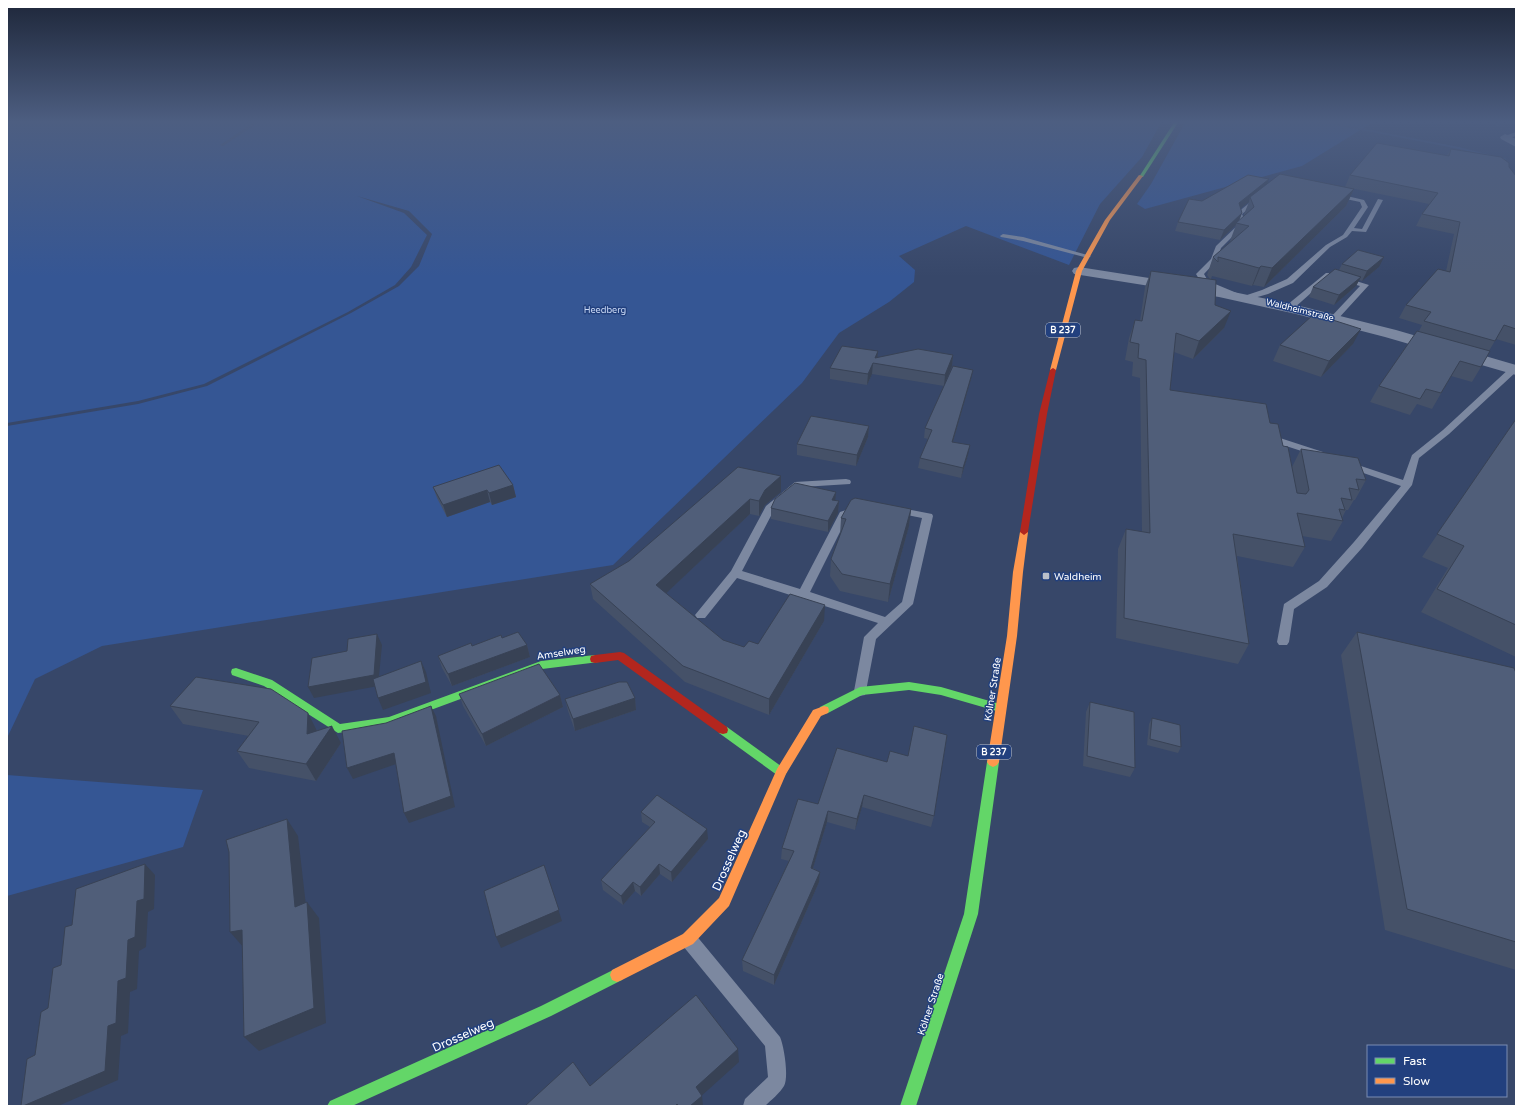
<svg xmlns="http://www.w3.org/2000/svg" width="1523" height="1113" viewBox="0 0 1523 1113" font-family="'Varela Round',sans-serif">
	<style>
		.green { fill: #355694 }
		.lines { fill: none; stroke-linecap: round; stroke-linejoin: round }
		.stream { fill: #3c527e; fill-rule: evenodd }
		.lane { fill: #7c88a0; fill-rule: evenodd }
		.street { fill: #7c88a0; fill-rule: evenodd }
		.fast { fill: #63d668; fill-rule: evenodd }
		.slow { fill: #ff974d; fill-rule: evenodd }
		.jam { fill: #b3261e; fill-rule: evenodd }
		.wall { fill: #455168; fill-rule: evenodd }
		.shaded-wall { fill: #384255 }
		.building { fill: #505e79; stroke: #384255 }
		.poi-dot { fill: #b9bfca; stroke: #22407e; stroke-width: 1.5 }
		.labels { text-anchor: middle; stroke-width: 3; stroke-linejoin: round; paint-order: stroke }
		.far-park-label { font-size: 9px; fill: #cad9f5; stroke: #22407e }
		.far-street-label { font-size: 9px; fill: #fff; stroke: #22407e }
		.shield { fill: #22407e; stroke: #bdc6d8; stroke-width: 1 }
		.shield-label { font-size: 9px; font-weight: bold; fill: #fff }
		.poi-label { font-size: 10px; fill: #fff; stroke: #22407e; text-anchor: start }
		.street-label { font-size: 10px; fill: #fff; stroke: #22407e }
		.near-street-label { font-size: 12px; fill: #fff; stroke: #22407e }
	</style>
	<rect width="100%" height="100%" fill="#374769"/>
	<!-- green -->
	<path class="green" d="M7,121H1162L1142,157L1100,204L1069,265L966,226L899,256L915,270L914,282L889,302L839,333L802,383L613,565L102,646L35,679L7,738V426L138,404L207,386L351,313L399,286L419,266L432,234L409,211L357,196L404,213L427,235L411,267L395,285L348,312L204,384L138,401L7,423Z
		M1186,121H1375L1302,166L1145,209L1137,204L1151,184Z
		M7,775L203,790L183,847L7,896Z"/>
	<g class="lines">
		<!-- stream -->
		<path class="stream" d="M256,121H261L223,146L220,145Z
			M1315,121H1324L1459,147L1507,159L1505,160L1459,149Z
			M1486,121H1492L1502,126L1499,127Z
			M1508,121L1516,123V125Z"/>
		<!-- lane -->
		<path class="lane" d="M1516,132V136L1505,139L1502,137Z
			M1283,184L1304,186L1364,200L1368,207L1354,228L1362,229L1378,199L1383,200L1366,232L1352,231L1347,237L1330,247L1293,283L1268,294L1247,300H1241L1202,284L1196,274L1211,259L1216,246L1240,223L1237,213L1269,187ZM1283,188L1304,190L1360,202L1362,207L1343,235L1326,245L1287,279L1262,290L1244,296L1208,281L1204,274L1217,260L1221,248L1246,223L1242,214L1273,189Z
			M1003,234L1023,237L1091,256L1088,258L1023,241L1001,237L1000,236Z
			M1326,273H1330L1369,285L1337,320L1330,318L1360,286L1329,277L1293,309H1287V305Z
			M1511,367H1516V372L1449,434L1419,458L1412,485L1362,548L1327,587L1294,609L1289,642L1287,645H1279L1277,642L1284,604L1319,581L1354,542L1401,486L1346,467L1344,465L1346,463H1352L1403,480L1412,455L1443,430Z
			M1280,438L1323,452L1325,454L1320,457L1286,446L1285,455H1279L1275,441Z
			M846,479L850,480L851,482L850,484L802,487L774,510L742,571L800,589L840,512L852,508L856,509L857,511L848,516L810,592L885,617L902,602L922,518L892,512L891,510L896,507L932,514L933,516L913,604L876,639L866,691L865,695L860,696L855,695L854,691L864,637L878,623L737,578L705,618H697L695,615L731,571L766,506L795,482Z
			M689,932L695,934L780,1037C784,1046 789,1077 784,1086C780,1093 771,1100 765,1106H743L745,1099L768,1077L765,1046L683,946L681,940L683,934Z"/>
		<!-- street -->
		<path class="street" d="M1505,134L1516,139V147L1501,139L1500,137Z
			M1079,267L1219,289L1296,305L1396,330L1516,365V375L1385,337L1296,314L1219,297L1074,274L1072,271L1074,268Z"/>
		<!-- fast -->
		<path class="fast" d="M1175,121H1179L1143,177H1139Z
			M595,655L599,656L600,659L599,662L542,669L390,725L338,733L264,686L232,675L231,672L232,669L236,668L272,680L340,724L389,717L541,661Z
			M909,682L941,687L1000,704L1004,705L1005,708L1004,711L1000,712L941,695L909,690L862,695L828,713L824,714L820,713L819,710L820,707L860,687Z
			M723,726L727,727L785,769L787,772L785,775L781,777L777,775L719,733L718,730L719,727Z
			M993,757L997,759L999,762L978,914L916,1106H900L964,914L987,762L989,759Z
			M617,968L622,970L624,975L622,980L551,1016L352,1106H327L330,1101L541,1006Z"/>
		<!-- slow -->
		<path class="slow" d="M1139,175L1143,176L1110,220L1082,271L1056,370L1055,371H1051L1050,370L1076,271L1105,220Z
			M1024,529L1028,532L1023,572L1017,636L999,762L997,765L993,767L989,765L987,762L1007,636L1013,572L1020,532Z
			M824,706L828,707L829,710L828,713L821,716L786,774L729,906L693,944L622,980L617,982L612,980L610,975L612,970L683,934L719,898L777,769L813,710Z"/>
		<!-- jam -->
		<path class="jam" d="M1053,368L1056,370L1047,414L1028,532L1024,535L1020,532L1039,414L1050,370Z
			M620,652L624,653L727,727L728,730L727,733L723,734L719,733L618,660L595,663L591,662L590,659L591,656L595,655Z"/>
	</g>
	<!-- wall -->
	<path class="wall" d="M1451,149L1509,167L1516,176V345L1496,339L1489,351L1481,367L1472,382L1451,376L1432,409L1417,404L1410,415L1370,402L1379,386L1419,331L1422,325L1399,318L1406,305L1446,271L1454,234L1416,226L1422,214L1429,204L1345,187L1350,175L1447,155Z
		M1269,179L1267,184L1354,189L1346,206L1264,287L1253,285L1252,286L1212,276L1211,279L1215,305L1224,328L1193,359L1174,352L1170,390L1270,423L1283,446L1292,467L1301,449L1366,480L1355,500H1354L1348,510H1346L1342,518L1343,521L1331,541L1302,536L1305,547L1293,567L1237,556L1249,644L1238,664L1116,638L1118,549L1126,529L1142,532L1140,378L1132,376L1133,362L1125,360L1129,338L1135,320L1140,321L1145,287L1151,271L1210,279L1207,275L1213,257L1231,241H1230L1236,225L1220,240L1175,231L1178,222L1202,201ZM1249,202L1244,214V216L1239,221L1242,213L1240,208Z
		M1342,264L1379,267L1362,281L1359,280L1356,286L1334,305L1309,297L1313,287L1339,270Z
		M1353,344L1321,377L1273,361L1280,345Z
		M878,351L877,358L953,355L952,366L944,386L872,374L867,385L830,379V368Z
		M971,379L953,442L968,455L961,478L918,468L920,458L928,439L924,438L925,428Z
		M1516,419V657L1421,612L1448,568L1422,557Z
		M869,426L868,437L856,466L797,455V444Z
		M781,476V492L765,505L759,516L750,514L666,593L723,640L744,647L758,644L824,621L769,715L685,682L593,599L590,584Z
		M513,485L516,497L492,505L490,502L447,517L437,498L433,487Z
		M836,492L835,500L839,501L838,513L828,532L771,519V508Z
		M911,509L909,526L888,602L840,591L830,576L831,559L840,535L841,518Z
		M1357,632L1516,673V970L1385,930L1341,655Z
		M502,638L527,645L530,657L452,686L442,668L438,656Z
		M459,694L560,695L563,707L486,746L463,706Z
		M635,698L636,710L575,731L568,711L565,699Z
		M1090,702L1135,768L1130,777L1083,766L1086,712Z
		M170,706L317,730L341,743L316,781L249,768L237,751L249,736L183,724Z
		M1152,718L1181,747L1178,753L1147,745L1149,724Z
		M887,762L934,816L931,827L862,807L855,830L827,822L813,868L820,872L819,882L774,985L743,971L742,960L789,861L781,859L782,848L818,804Z
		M641,812L708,839L672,882L660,874L641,896L635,891L623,905L603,890L601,880L650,827L642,822Z"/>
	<!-- shaded-wall -->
	<path class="shaded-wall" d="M1269,179L1266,188L1250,197L1249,202L1236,212L1239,203Z
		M1354,189L1346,206L1264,287L1272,268Z
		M1242,213L1238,223H1236V225L1220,240L1224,230Z
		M1384,257L1379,267L1362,281L1367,271Z
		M1261,266L1253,285L1252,286L1259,268Z
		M1361,277L1356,286L1334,305L1339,295Z
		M1231,311L1224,328L1193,359L1199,341Z
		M1361,329L1353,344L1321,377L1329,361Z
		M878,351L877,362L875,358Z
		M953,355L952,366L944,386L945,375Z
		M873,363L872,374L867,385L868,374Z
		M973,370L971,379L950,452L952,442Z
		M869,426L868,437L856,466L857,455Z
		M970,445L968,455L961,478L963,468Z
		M781,476V492L765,505L759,516V501L765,490Z
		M513,485L516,497L492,505L489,493Z
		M487,490L490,502L447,517L443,505Z
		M836,492L835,504L832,500Z
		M750,499V514L658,601L656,585Z
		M839,501L838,513L828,532V521Z
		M911,509L909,526L888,602L890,584Z
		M825,605L824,621L769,715V699Z
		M377,634L382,645L378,686L314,698L308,687Z
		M527,645L530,657L452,686L448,674Z
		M421,661L426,672L431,693L383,710L378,698Z
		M560,695L563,707L486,746L482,734Z
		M635,698L636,710L575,731L573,719Z
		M431,706L436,716L455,807L409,823L404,813Z
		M308,713L317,731L332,726L341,743L316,781L306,764Z
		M394,753L399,763L353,779L347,768Z
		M864,795L862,807L855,830L857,819Z
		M828,811L827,822L810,878L811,868Z
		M287,819L298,836L308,923L295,907Z
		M707,829L708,839L672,882L671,872Z
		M145,864L155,875L154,909L148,912L146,947L139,951L137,989L130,992L128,1033L121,1036L118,1080L58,1106H23L108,1026Z
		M659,864L660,874L641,896L640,887Z
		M544,865L562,921L501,948L496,937Z
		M820,872L819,882L774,985V975Z
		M633,882L635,891L623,905L621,896Z
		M307,902L319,918L326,1023L259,1051L244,1037Z
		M242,930L244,948L230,932Z
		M738,1049L739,1062L698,1099L696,1087Z
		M702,1096L703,1106H690Z"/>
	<!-- building -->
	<path class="building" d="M1377,143L1449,156L1451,149L1501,157L1509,163V167L1516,176V329L1504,325L1495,341L1424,321L1431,312L1406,305L1438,269L1450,272L1460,222L1422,214L1438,193L1350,175Z
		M1280,174L1354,189L1272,268L1261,266L1259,268L1218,257V262L1213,257L1249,226L1236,223L1254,207L1250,197Z
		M1248,175L1269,179L1239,203L1242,213L1224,230L1178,222L1189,199L1202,201Z
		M1358,250L1384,257L1367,271L1342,264Z
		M1335,269L1361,277L1339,295L1313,287Z
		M1151,271L1216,280L1215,305L1231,311L1199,341L1176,333L1170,390L1266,404L1270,423L1278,424L1283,446L1288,447L1297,493L1306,494L1309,490L1301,449L1358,458L1366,480L1356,479L1359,490L1349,488L1352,500L1341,498L1345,510L1339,509L1343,521L1297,513L1305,547L1233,534L1249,644L1124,618L1126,529L1150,533L1146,360L1138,358L1139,344L1130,342L1135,320L1142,321Z
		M1314,314L1361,329L1329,361L1280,345Z
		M1417,331L1490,351L1481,367L1460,361L1441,393L1426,389L1420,399L1379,386Z
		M842,346L878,351L875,358L918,349L953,355L945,375L873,363L868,374L830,368Z
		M953,366L973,370L952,442L970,445L963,468L920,458L932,430L925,428Z
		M811,416L869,426L857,455L797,444Z
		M1516,419V625L1437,589L1464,546L1437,534Z
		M499,465L513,485L489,493L487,490L443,505L433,487Z
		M738,467L781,476L765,490L759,501L750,499L656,585L723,640L744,647L749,641L758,644L790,594L825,605L769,699L683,666L590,584L629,561Z
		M795,483L836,492L832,500L839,501L828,521L771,508L775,499Z
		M855,498L911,509L890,584L842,574L831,559L846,519L841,518L851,500Z
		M518,632L527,645L448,674L438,656L471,643L472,646L501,635L502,638Z
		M1357,632L1514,668L1516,673V942L1407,909Z
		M377,634L374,675L308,687L312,658L347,651L348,639Z
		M421,661L426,682L378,698L373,679Z
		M539,664L560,695L482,734L459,694Z
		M196,677L271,689L308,713L307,734L332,726L306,764L237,751L259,722L170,706Z
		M619,682H627L635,698L573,719L565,699Z
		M1090,702L1134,712L1135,768L1087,756Z
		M431,706L451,796L404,813L394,753L347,768L342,731L386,723Z
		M1152,718L1180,725L1181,747L1150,739Z
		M914,726L947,735L934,816L864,795L857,819L828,811L811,868L820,872L774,975L742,960L794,851L782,848L798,799L818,804L837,748L887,762L890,751L908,756Z
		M657,795L707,829L671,872L659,864L640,887L633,882L621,896L601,880L655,822L641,812Z
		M287,819L295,907L307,902L314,1008L244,1037L242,930L230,932L229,852L226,840Z
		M145,864L144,899L137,901L135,937L128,940L126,978L118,981L116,1023L108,1026L105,1071L23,1106H21L27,1059L35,1055L41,1012L48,1008L53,968L61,965L65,927L72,925L76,889Z
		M544,865L559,910L496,937L484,891Z
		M696,995L738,1049L696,1087L702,1096L690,1106H679L677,1104L675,1106H525L573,1062L590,1086Z"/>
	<!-- sky -->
	<linearGradient id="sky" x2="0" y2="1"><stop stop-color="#1e273a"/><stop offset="0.44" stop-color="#4d5e81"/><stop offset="1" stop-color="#4d5e81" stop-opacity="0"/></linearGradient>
	<rect width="1523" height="277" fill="url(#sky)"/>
	<!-- markers -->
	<rect class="poi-dot" x="1042" y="572" width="8" height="8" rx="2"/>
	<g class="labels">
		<!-- far-park labels -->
		<g class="far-park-label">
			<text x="605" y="313">Heedberg</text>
		</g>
		<!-- far-street labels -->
		<g class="far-street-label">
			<text transform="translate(1300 310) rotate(14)" y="3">Waldheimstraße</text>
		</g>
		<!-- shield labels -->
		<g class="shield">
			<rect x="1046" y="323" width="34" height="14" rx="3"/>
			<rect x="977" y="745" width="34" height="14" rx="3"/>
		</g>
		<g class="shield-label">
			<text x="1063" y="333">B 237</text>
			<text x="994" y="755">B 237</text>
		</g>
		<!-- poi labels -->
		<g class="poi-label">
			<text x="1054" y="580">Waldheim</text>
		</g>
		<!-- street labels -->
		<g class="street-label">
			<text transform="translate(561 652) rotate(-9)" y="4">Amselweg</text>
			<text transform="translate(992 689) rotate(-81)" y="4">Kölner Straße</text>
			<text transform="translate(930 1004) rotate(-72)" y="4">Kölner Straße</text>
		</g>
		<!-- near-street labels -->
		<g class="near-street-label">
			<text transform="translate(729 860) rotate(-66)" y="4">Drosselweg</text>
			<text transform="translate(463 1035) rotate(-24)" y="4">Drosselweg</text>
		</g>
	</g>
	<!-- border -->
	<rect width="1523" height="1113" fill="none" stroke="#ffffff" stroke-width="16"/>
	<!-- legend -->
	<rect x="1367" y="1045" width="140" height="52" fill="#22407e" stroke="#7a8cb2"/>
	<rect x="1375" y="1058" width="20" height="6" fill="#63d668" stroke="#7a8cb2"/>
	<text x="1403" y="1065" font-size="12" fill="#ffffff">Fast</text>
	<rect x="1375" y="1078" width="20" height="6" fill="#ff974d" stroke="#7a8cb2"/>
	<text x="1403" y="1085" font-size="12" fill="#ffffff">Slow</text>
</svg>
